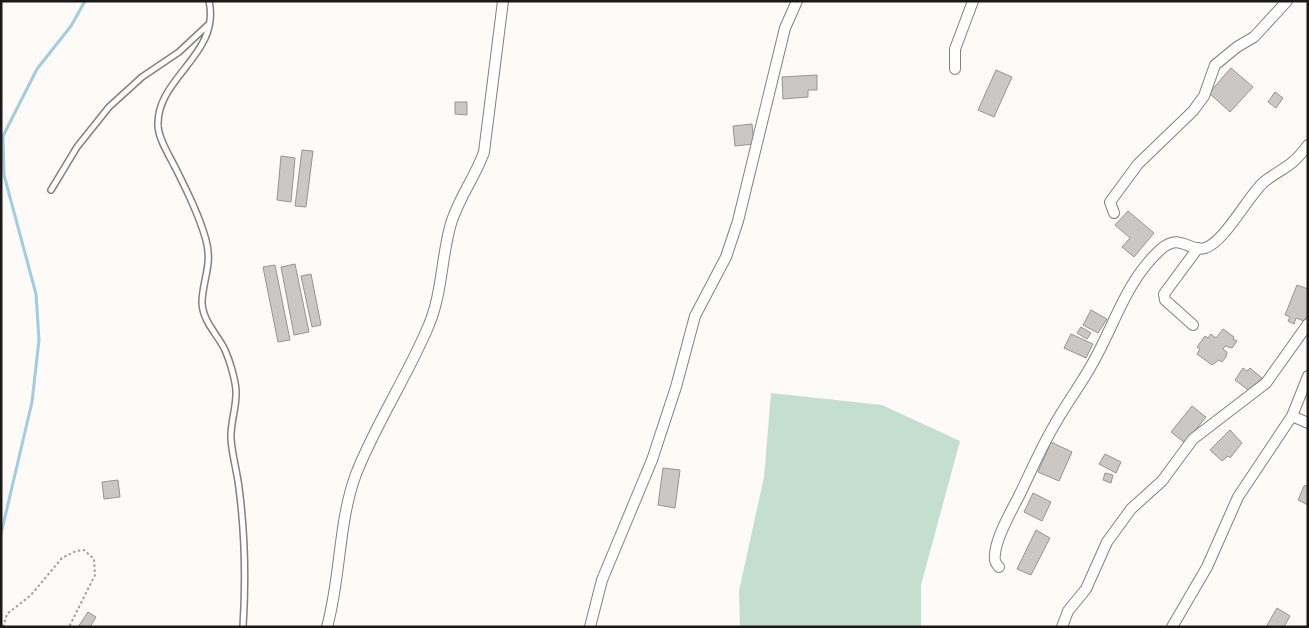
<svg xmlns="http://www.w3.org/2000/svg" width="1309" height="628" viewBox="0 0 1309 628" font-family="Overpass,sans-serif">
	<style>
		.green { fill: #c4dfd0 }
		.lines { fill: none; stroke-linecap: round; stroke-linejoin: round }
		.stream { stroke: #a0cde0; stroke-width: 3 }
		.building { fill: #cac7c5; stroke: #969492 }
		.service-casing { stroke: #83807e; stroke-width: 8 }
		.minor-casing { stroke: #83807e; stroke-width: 12 }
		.path { stroke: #a19f9d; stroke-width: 2; stroke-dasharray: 2.5 2.5; stroke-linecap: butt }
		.service { stroke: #fff; stroke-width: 5 }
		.minor { stroke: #fff; stroke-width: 10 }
	</style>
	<rect width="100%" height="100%" fill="#fdfaf8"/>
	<!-- green -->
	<path class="green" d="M771,393L882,405L960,441L921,585V627H740L739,591L764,477Z"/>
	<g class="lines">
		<!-- stream -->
		<path class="stream" d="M1,534L32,402L39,340L36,294L4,175L3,136L37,69L71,26L85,1"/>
	</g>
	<!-- building -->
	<path class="building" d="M1231,68L1253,87L1230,112L1209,93Z
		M996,70L1012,77L994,117L978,110Z
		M817,75V90H808V97L783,99L782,77Z
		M1275,92L1283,98L1276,108L1268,102Z
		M455,102H467V115L455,114Z
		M752,124L754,144L735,146L733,126Z
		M302,150L313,151L306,207L295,206Z
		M281,156L295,158L291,202L277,200Z
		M1128,211L1154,233L1134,257L1122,247L1130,238L1115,225Z
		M295,264L309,332L294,335L281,267Z
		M275,265L290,340L278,342L263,267Z
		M311,274L321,325L312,327L301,276Z
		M1297,285L1308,289V314L1304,321L1296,318L1294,324L1288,321L1290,317L1285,315Z
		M1091,310L1107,319L1098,333L1083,325Z
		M1081,327L1091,333L1087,339L1077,333Z
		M1223,329L1234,337L1233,339L1237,341L1232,348L1225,346L1223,349L1227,352L1226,357L1222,362L1219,360L1212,365L1197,354L1200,349L1197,347L1205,336L1208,338L1211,334L1216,338Z
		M1071,334L1093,344L1086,358L1064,348Z
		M1243,368L1247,371L1250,368L1262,378L1251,392L1235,380Z
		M1192,406L1206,417L1185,443L1171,432Z
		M1230,430L1242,443L1230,458L1228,456L1222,461L1210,450Z
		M1051,442L1072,452L1059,481L1038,472Z
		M1105,454L1121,462L1116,473L1099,464Z
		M663,468L680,470L675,508L658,505Z
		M1105,473L1113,475L1111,483L1103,480Z
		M118,480L120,497L104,499L102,482Z
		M1308,485V505L1298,500L1304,486Z
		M1033,493L1051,502L1042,521L1024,512Z
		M1036,530L1050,538L1031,575L1017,569Z
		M1277,608L1290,616L1284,627H1266Z
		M88,612L96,617L90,627H78Z"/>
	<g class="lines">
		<!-- service casing -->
		<g class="service-casing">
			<path id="service" d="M209,1C221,55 156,77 158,126C159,140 169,155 175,167C187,191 199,215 206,240C213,265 202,281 202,303C203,322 218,335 225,350C230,361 235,379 236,390C237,407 230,423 231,439C232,455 237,471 239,488C245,534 246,580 243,627
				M51,190L77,147L109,107L142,77L179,52L209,24"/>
		</g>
		<!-- minor casing -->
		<g class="minor-casing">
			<path id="minor" d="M955,69V49L973,1
				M1114,213L1110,202L1138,164L1193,111L1204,96L1215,65L1237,47L1254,37L1287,1
				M1193,325L1165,300L1164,294L1198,248
				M1292,416L1308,423
				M999,567C995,563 994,560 995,554C996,538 1010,513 1018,498C1030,474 1041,447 1055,424C1066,404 1080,386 1091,366C1114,327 1125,282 1160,250C1180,231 1189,253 1205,248C1225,242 1249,194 1265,181C1284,167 1292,167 1308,145
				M327,627C341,577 338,523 356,474C376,423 407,377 428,327C442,295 441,261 450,227C457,200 475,178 484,152L503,1
				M590,627L602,580L652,460L676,387L695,316L726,257L738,221L785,28L797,1
				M1062,627L1068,611L1086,589L1107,542L1131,509L1162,481L1193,439L1266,383L1308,324
				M1172,627L1207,567L1238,497L1292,416L1308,376"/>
		</g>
		<!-- path -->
		<path class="path" d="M3,627L7,614L31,595L62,558L76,551L84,550L94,559L95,575L69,627"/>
		<!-- service -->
		<use href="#service" class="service"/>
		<!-- minor -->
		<use href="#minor" class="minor"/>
	</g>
	<!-- border -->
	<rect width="1309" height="628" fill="none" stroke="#1a1918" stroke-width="5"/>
</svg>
